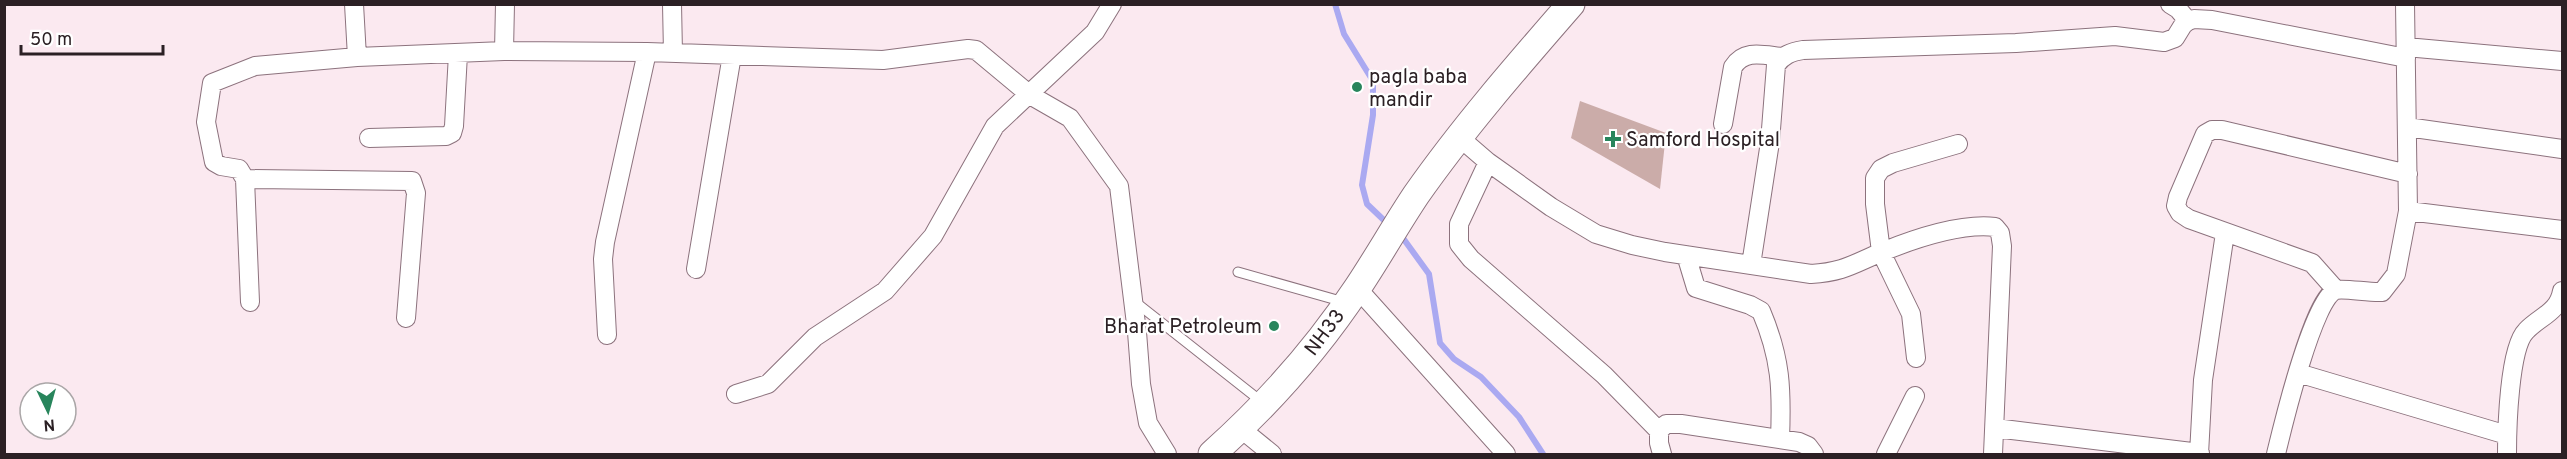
<svg xmlns="http://www.w3.org/2000/svg" width="2567" height="459" viewBox="0 0 2567 459" font-family="Overpass,sans-serif">
	<style>
		.lines { fill: none; stroke-linecap: round; stroke-linejoin: round }
		.stream { stroke: #aaa9f1; stroke-width: 6 }
		.building { fill: #cbaca9 }
		.service-casing { stroke: #8c727d; stroke-width: 11 }
		.minor-casing { stroke: #8c727d; stroke-width: 20 }
		.secondary-casing { stroke: #8c727d; stroke-width: 29 }
		.service { stroke: #fff; stroke-width: 9 }
		.minor { stroke: #fff; stroke-width: 18 }
		.secondary { stroke: #fff; stroke-width: 27 }
		.poi-dot { fill: #28855c; stroke: #fff; stroke-width: 2 }
		.labels { text-anchor: middle; stroke-width: 4.5; stroke-linejoin: round; paint-order: stroke }
		.poi-label { font-size: 20px; fill: #2b2024; stroke: #fff; text-anchor: start }
		.street-label { font-size: 20px; fill: #2b2024; stroke: #fff }
	</style>
	<rect width="100%" height="100%" fill="#fbe9f0"/>
	<g class="lines">
		<!-- stream -->
		<path class="stream" d="M1335,4L1344,34L1373,81V115L1362,185L1367,204L1390,226
			M1400,234L1429,274L1440,343L1454,359L1481,377L1519,417L1543,454"/>
	</g>
	<!-- building -->
	<path class="building" d="M1580,101L1666,133L1660,189L1571,138Z"/>
	<g class="lines">
		<!-- service casing -->
		<g class="service-casing">
			<path id="service" d="M1238,272L1344,302
				M1134,301L1262,402"/>
		</g>
		<!-- minor casing -->
		<g class="minor-casing">
			<path id="minor" d="M354,4L357,57
				M672,4L673,53
				M2170,4L2178,9L2188,21
				M2406,47L2562,61
				M504,51L505,4
				M1723,124L1733,67C1744,49 1763,55 1781,57
				M2407,127L2562,149
				M1459,137L1488,162L1551,207L1596,234L1632,245L1665,252L1811,274C1844,272 1853,264 1882,252C1914,239 1961,223 1995,227L2000,233L2002,246L1993,454
				M369,138L446,136L452,133L454,126L458,54
				M1488,162L1459,224V244L1471,259L1604,375L1659,431
				M245,179L412,181L416,193L406,318
				M2408,211L2562,230
				M1686,255L1696,288L1750,305L1761,311C1781,358 1782,389 1780,439
				M1751,265L1770,142L1776,65C1783,55 1791,52 1803,50L2016,43L2115,36L2164,42L2175,38L2183,25L2188,21L2194,19L2212,20L2406,58
				M696,269L732,55
				M1357,288L1506,454
				M2336,290L2312,263L2189,219L2180,213L2176,206L2178,197L2205,134L2212,130H2222L2408,174
				M250,302L245,179L239,169L221,166L214,162L206,122L212,83L255,66L357,57L504,51L647,52L883,60L968,49L976,50L1030,95L1070,118L1119,186L1137,332L1141,384L1148,423L1167,454
				M607,335L603,259L605,242L647,52
				M1916,358L1911,314L1881,252L1875,204V178L1881,169L1893,163L1958,144
				M2298,373L2507,435
				M736,394L768,384L815,337L885,291L933,236L995,126L1095,32L1112,4
				M1240,428L1272,454
				M1995,428L2200,453
				M1662,454L1659,443V431L1666,424H1681L1799,442L1808,446L1814,454
				M1886,454L1915,396
				M2199,454L2203,380L2225,233
				M2276,454C2282,429 2314,295 2336,290C2345,288 2370,293 2382,292L2396,274L2408,211L2405,4
				M2507,454C2507,429 2509,348 2526,331C2540,316 2558,313 2562,291"/>
		</g>
		<!-- secondary casing -->
		<g class="secondary-casing">
			<path id="secondary" d="M1212,454C1267,405 1317,349 1358,287C1378,257 1396,225 1416,195C1463,128 1517,66 1571,4"/>
		</g>
		<!-- service -->
		<use href="#service" class="service"/>
		<!-- minor -->
		<use href="#minor" class="minor"/>
		<!-- secondary -->
		<use href="#secondary" class="secondary"/>
	</g>
	<!-- markers -->
	<g class="poi-dot">
		<circle cx="1357" cy="87" r="6"/>
		<path d="M1610 130h6v6h6v6h-6v6h-6v-6h-6v-6h6z"/>
		<circle cx="1274" cy="326" r="6"/>
	</g>
	<g class="labels">
		<!-- poi labels -->
		<g class="poi-label">
			<text x="1369" y="83">pagla baba<tspan x="1369" dy="23">mandir</tspan></text>
			<text x="1626" y="146">Samford Hospital</text>
			<text x="1262" y="333" text-anchor="end">Bharat Petroleum</text>
		</g>
		<!-- street labels -->
		<g class="street-label">
			<text transform="translate(1324 332) rotate(-53)" y="7">NH33</text>
		</g>
	</g>
	<!-- border -->
	<rect width="2567" height="459" fill="none" stroke="#2b2024" stroke-width="12"/>
	<!-- north arrow -->
	<g transform="translate(48 411) rotate(175)"><circle r="28" fill="#ffffff" stroke="#aaa6a7" stroke-width="1.5"/>
	<path d="M0-4.5L10 22L0 15L-10 22Z" fill="#28855c"/>
	<text y="-9" font-size="16" font-weight="bold" text-anchor="middle" fill="#2b2024">N</text>
	</g>
	<!-- scale -->
	<path d="M21 45v9h142v-9" fill="none" stroke="#2b2024" stroke-width="3"/>
	<text x="30" y="45" font-size="18" fill="#2b2024" stroke="#ffffff" stroke-width="4.5" paint-order="stroke">50 m</text>
</svg>
